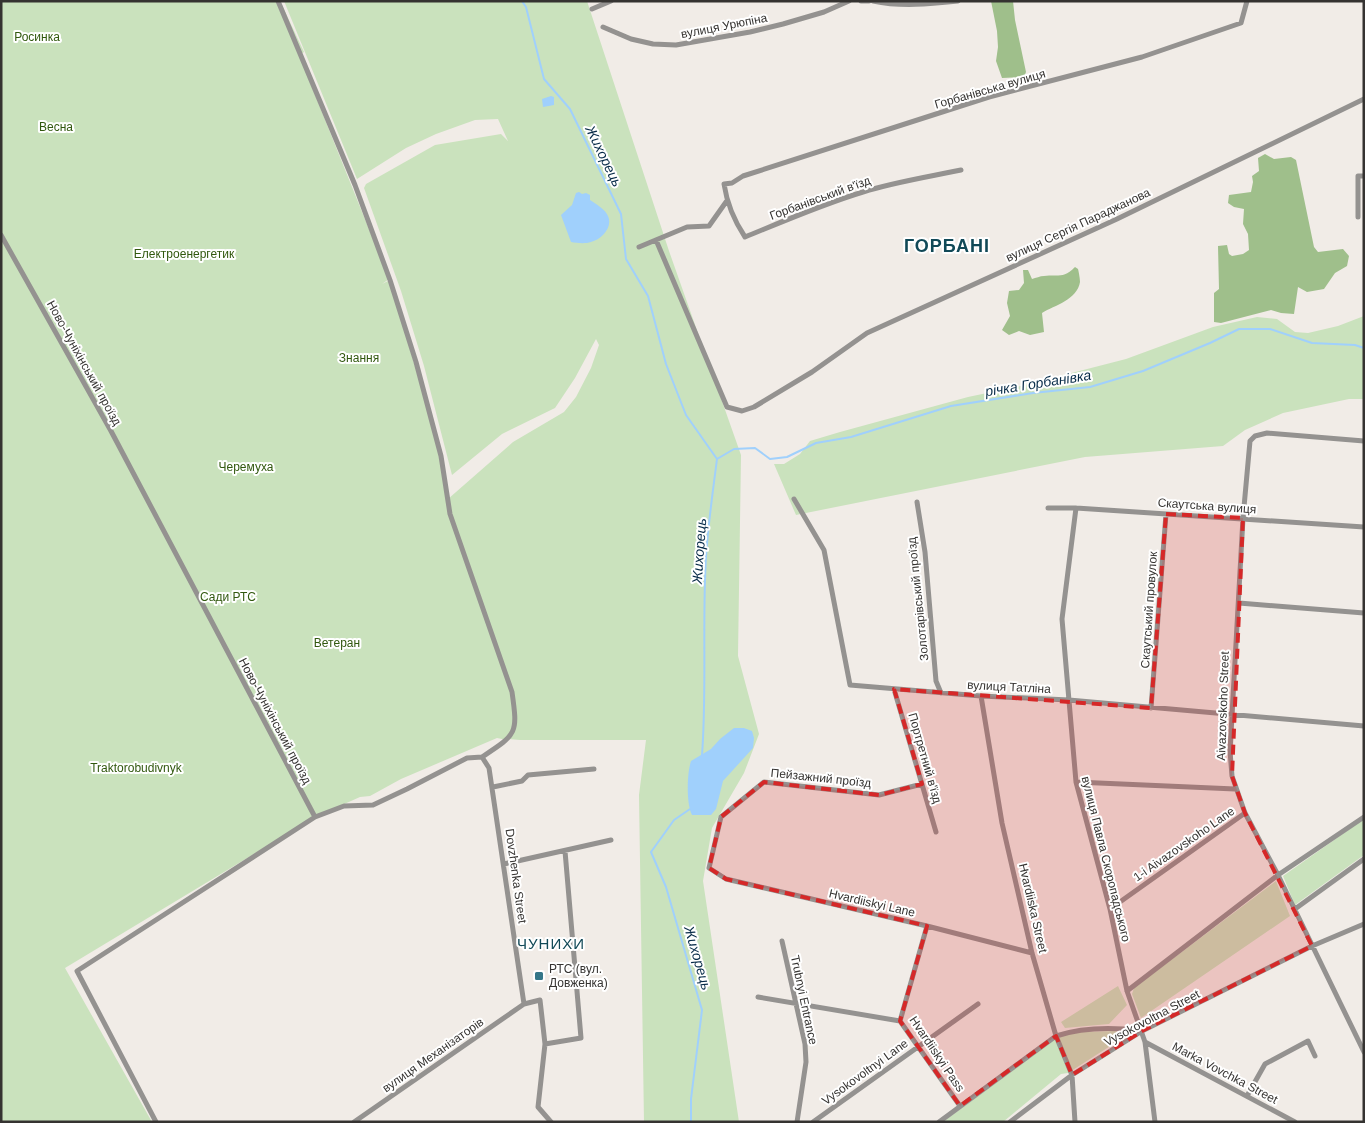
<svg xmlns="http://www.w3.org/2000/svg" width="1365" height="1123" viewBox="0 0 1365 1123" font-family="Arial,sans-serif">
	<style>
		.green { fill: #cae2bd }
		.forest { fill: #9fbf8b }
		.water { fill: #a0d0fc }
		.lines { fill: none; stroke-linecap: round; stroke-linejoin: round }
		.stream { stroke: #a0d0fc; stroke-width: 2 }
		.minor { stroke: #949290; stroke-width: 5 }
		.marked { fill: #d62828; fill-opacity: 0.2; stroke: #d62828; stroke-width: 4; stroke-dasharray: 10 6; stroke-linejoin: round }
		.poi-dot { fill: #357789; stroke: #fff; stroke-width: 2 }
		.labels { text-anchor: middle; stroke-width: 4; stroke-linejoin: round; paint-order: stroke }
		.street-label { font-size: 12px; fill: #353331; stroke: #fff }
		.park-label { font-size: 12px; fill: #31580e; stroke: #fff }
		.poi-label { font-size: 12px; fill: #353331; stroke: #fff; text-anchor: start }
		.water-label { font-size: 14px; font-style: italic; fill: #072b48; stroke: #fff }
		.quarter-label { font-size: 15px; letter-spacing: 1px; fill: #114957; stroke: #fff }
		.district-label { font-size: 18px; font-weight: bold; letter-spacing: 1px; fill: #114957; stroke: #fff }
	</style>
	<rect width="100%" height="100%" fill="#f1ece7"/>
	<!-- green -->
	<path class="green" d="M1,1H280L304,52L299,55L389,279L382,284L390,280L436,439L448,499L513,442L564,412L576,397L591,368L599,345L596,339L575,378L555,408L502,434L452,475L424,366L401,291L364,188L366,184L435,145L501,134L508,141L498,119L475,120L436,134L406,148L357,179L284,1H587L669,251L741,455L738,656L759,734L744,773L712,828L703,881L739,1122H644L639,795L646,740H520L508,739L507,740L497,738L401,779L370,796L360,797L315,817L65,968L152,1122H1Z
		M1364,316V399H1349L1283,413L1245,430L1223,446L1085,457L796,515L774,464H784L800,454L810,441L840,432L968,397L1025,385L1126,359L1213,327L1257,317L1277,319L1295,332L1308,333L1338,326Z
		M1364,819V855L1295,905L1283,876Z
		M1276,881L1290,916L1141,1018L1132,994L1134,988Z
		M1118,986L1127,1005L1109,1024L1065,1028L1061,1022Z
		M1115,1031L1126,1036L1068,1073L1061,1074L1003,1122H943L1058,1037L1077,1032Z"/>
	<!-- forest -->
	<path class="forest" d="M991,1H1013L1015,20L1026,72L1024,77L1002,78L996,61L998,47L997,31Z
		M1265,154L1274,159L1291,157L1296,160L1314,247L1318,252L1343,249L1349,256L1347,266L1335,273L1324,289L1307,292L1298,287L1294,314L1281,313L1271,310L1221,323L1214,322V293L1219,289L1218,246L1227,245L1229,254L1232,256L1243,254L1249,250L1248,234L1243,224L1244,209L1234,207L1228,203L1229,195L1251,192L1253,182L1252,176L1259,171L1258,158Z
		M1075,267L1078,269C1079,273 1080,279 1080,282C1077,300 1055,305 1042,313L1044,332L1030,335L1019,331L1009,335L1002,330L1010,316L1007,303L1009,291L1019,290L1024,283L1023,270H1028L1032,279C1036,278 1040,276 1044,276C1059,274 1063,279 1075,267Z"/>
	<!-- water -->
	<path class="water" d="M551,96L554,97V105L543,107L542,99Z
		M579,192L582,194L586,193L590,195V200C596,204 605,209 608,216C613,227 602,239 591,242C585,244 577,243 571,242L561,215L572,205L576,193Z
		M734,728H744L752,731L754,738L753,748L723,781L716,809L711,815H692C686,803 687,773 691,761L711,749L720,739Z"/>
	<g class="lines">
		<!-- stream -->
		<path class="stream" d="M522,1L526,7L544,79L570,109L621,214L626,259L648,296L666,364L686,415L717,459C713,491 708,524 706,557C702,623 707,689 702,755
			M717,459L734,449L755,448L770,459L787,457L816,443L851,437L951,406L1033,393L1090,387L1143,371L1210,343L1239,329H1270L1312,343L1355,345L1364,348
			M690,809L674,820L651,852L666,887L702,1010L691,1099V1122"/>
		<!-- minor -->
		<path class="minor" d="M278,1L355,185L390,280L416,362L441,456L450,514L512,692C518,734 517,734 482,757
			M861,1H869
			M873,1C901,7 930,4 958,1
			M592,9L611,1
			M603,27L631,39L653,44L676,45L750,32L783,24L824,12L849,1
			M961,170C928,177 895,182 863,192C823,204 784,221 745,237C733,219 727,204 724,184L732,183L743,176L989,97L1142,57L1241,23L1247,1
			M1358,217V176H1364
			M1,235L111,431L315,817
			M656,240L727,407L742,411L754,407L812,372L867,333L1117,219L1364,99
			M639,247L687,227L709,226L726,202
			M1364,441L1267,433L1255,436L1250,441L1243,518L1230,751L1232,776L1245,813L1278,875L1364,1052
			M794,499L824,550L850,685L981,696L1069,700L1364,726
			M917,502L925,552L936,681L941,693
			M1048,508H1076L1364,527
			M1076,508L1062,619L1076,782L1110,909L1127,991L1145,1042L1155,1122
			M1239,603L1364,613
			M894,689L936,832
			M981,696L1002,823L1032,953L1056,1036L1072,1075L1075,1122
			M1151,708L1166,514
			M1076,782L1235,789
			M922,784L879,795L764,782L721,817L709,868L726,879L927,926L1032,953
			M493,787L522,781L528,775L594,769
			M504,864L611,840
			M1110,909L1245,813
			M1295,909L1364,859
			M927,926L900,1021L960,1106
			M782,941L805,1044L806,1062L797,1122
			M1127,991L1278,875L1364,817
			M758,997L900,1021
			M1145,1042L1295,1122
			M545,1044L581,1038L565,851
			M1247,1096L1265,1064L1308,1041L1315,1056
			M156,1122L77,971L315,817L344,806L373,805L407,789L467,758L482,757L489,768L524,1004
			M354,1122L524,1004L540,1000L545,1044L538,1107L551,1122
			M813,1122L978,1004
			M939,1122L1056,1036C1085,1027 1112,1027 1141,1031
			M1010,1122L1072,1075L1142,1031L1312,946L1364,924"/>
	</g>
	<!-- marked area -->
	<path class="marked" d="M1166,514L1243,518L1232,776L1245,813L1312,946L1142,1031L1072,1075L1056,1036L960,1106L900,1021L927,926L726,879L709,868L721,817L764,782L879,795L922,784L894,689L1151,708Z"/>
	<!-- markers -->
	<rect class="poi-dot" x="534" y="971" width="10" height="10" rx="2.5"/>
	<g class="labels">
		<!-- street labels -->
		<g class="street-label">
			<text transform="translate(724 26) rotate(-11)" y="4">вулиця Урюпіна</text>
			<text transform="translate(990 89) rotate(-16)" y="4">Горбанівська вулиця</text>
			<text transform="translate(820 198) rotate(-20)" y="4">Горбанівський в'їзд</text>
			<text transform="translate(1078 225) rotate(-25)" y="4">вулиця Сергія Параджанова</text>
			<text transform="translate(84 363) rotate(61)" y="4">Ново-Чуніхінський проїзд</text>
			<text transform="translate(1207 506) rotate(4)" y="4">Скаутська вулиця</text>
			<text transform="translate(918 599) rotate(-96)" y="4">Золотарівський проїзд</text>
			<text transform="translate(1149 610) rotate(-86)" y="4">Скаутський провулок</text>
			<text transform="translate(1009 687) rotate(3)" y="4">вулиця Татліна</text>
			<text transform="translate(1223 706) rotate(-88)" y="4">Aivazovskoho Street</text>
			<text transform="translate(275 721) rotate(62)" y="4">Ново-Чуніхінський проїзд</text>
			<text transform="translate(925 758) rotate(74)" y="4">Портретний в'їзд</text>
			<text transform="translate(821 778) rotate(6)" y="4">Пейзажний проїзд</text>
			<text transform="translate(1184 844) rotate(-35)" y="4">1-i Aivazovskoho Lane</text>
			<text transform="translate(1106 859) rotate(76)" y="4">вулиця Павла Скоропадського</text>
			<text transform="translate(516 876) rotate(82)" y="4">Dovzhenka Street</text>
			<text transform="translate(872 903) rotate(13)" y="4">Hvardiiskyi Lane</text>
			<text transform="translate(1033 908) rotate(77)" y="4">Hvardiiska Street</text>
			<text transform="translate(804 1000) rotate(78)" y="4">Trubnyi Entrance</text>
			<text transform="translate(1152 1018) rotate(-28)" y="4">Vysokovoltna Street</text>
			<text transform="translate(937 1054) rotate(56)" y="4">Hvardiiskyi Pass</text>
			<text transform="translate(433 1055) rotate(-35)" y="4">вулиця Механізаторів</text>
			<text transform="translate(865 1072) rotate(-36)" y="4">Vysokovoltnyi Lane</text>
			<text transform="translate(1225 1073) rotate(28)" y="4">Marka Vovchka Street</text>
		</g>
		<!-- park labels -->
		<g class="park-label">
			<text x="37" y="41">Росинка</text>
			<text x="56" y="131">Весна</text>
			<text x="184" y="258">Електроенергетик</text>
			<text x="359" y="362">Знання</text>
			<text x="246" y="471">Черемуха</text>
			<text x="228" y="601">Сади РТС</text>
			<text x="337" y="647">Ветеран</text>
			<text x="136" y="772">Traktorobudivnyk</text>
		</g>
		<!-- poi labels -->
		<g class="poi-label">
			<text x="549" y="973">РТС (вул.<tspan x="549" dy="14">Довженка)</tspan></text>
		</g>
		<!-- water labels -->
		<g class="water-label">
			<text transform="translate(604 156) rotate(64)" y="5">Жихорець</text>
			<text transform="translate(1038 383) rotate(-9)" y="5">річка Горбанівка</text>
			<text transform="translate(699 551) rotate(-86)" y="5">Жихорець</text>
			<text transform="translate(698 958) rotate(74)" y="5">Жихорець</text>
		</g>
		<!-- quarter labels -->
		<g class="quarter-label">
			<text x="551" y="949">ЧУНИХИ</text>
		</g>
		<!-- district labels -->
		<g class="district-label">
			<text x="947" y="252">ГОРБАНІ</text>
		</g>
	</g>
	<!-- border -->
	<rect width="1365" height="1123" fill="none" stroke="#353331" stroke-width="5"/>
</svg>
